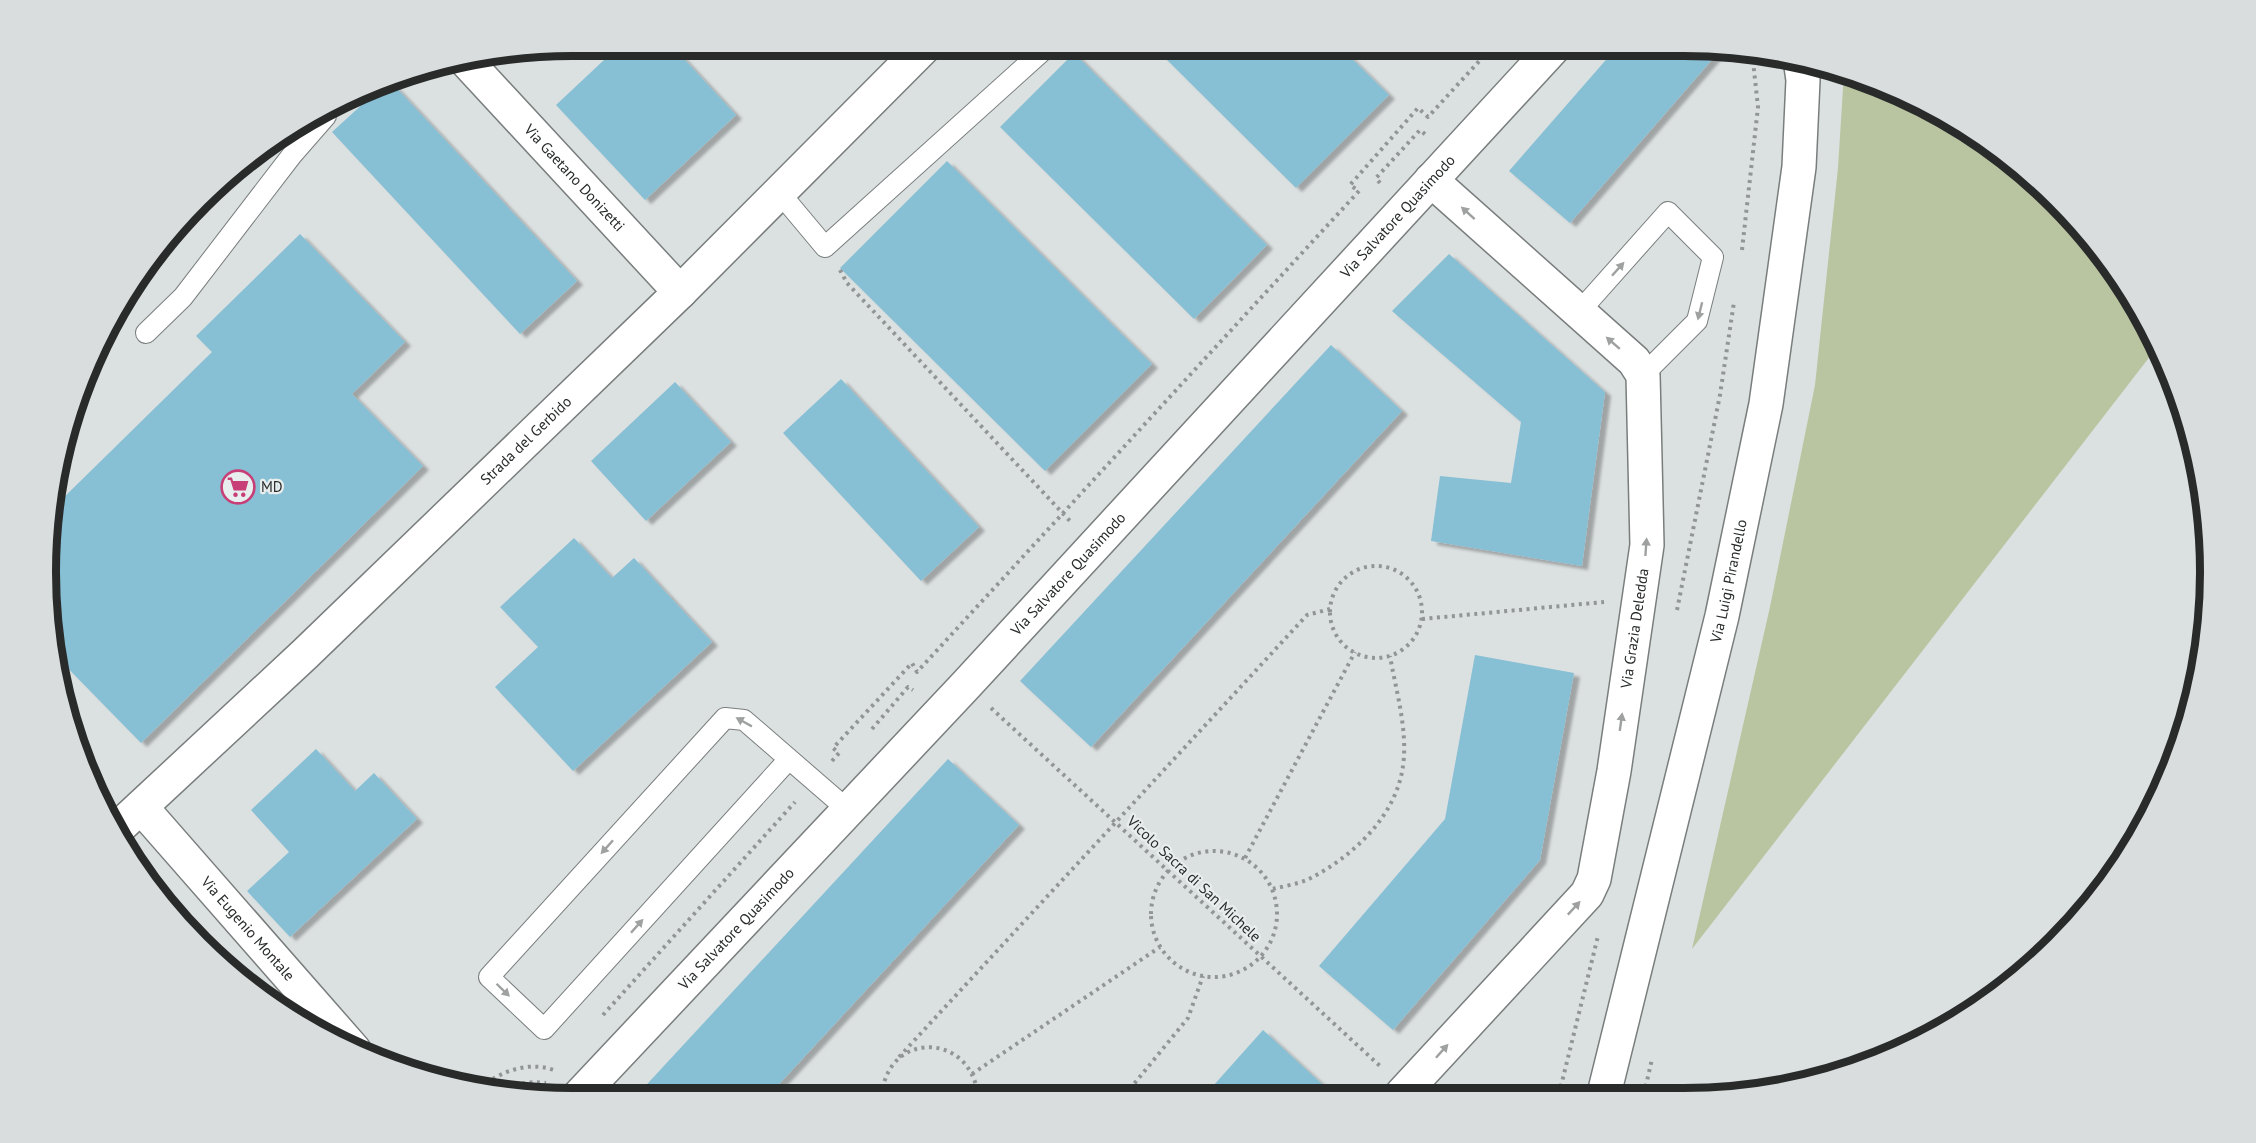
<svg xmlns="http://www.w3.org/2000/svg" width="2256" height="1143" viewBox="0 0 2256 1143" font-family="'PT Sans',sans-serif">
	<style>
		.green { fill: #b9c5a1 }
		.building { fill: #87bfd5; filter: url(#shadow) }
		.lines { fill: none; stroke-linecap: round; stroke-linejoin: round }
		.service-casing { stroke: #797e7d; stroke-width: 22 }
		.minor-casing { stroke: #797e7d; stroke-width: 36 }
		.path { stroke: #919595; stroke-width: 4; stroke-dasharray: 3 4.5; stroke-linecap: butt }
		.service { stroke: #fff; stroke-width: 20 }
		.minor { stroke: #fff; stroke-width: 33 }
		.oneway { fill: #9fa0a0 }
		.labels { text-anchor: middle; stroke-width: 4.5; stroke-linejoin: round; paint-order: stroke }
		.street-label { font-size: 15px; fill: #292b2b; stroke: #e8eded }
		.poi-label { font-size: 15px; fill: #292b2b; stroke: #e8eded; text-anchor: start }
		.rim { fill: none; stroke: #292b2b; stroke-width: 8 }
	</style>
	<defs>
		<filter id="shadow"><feDropShadow dx="6" dy="4" stdDeviation="1.5" flood-color="#0004"/></filter>
	</defs>
	<rect width="100%" height="100%" fill="#dbe0e0"/>
	<!-- green -->
	<path class="green" d="M1844,72L1917,99L2005,154L2080,224L2140,308L2158,346L1692,949L1770,607L1815,385L1838,168Z"/>
	<!-- building -->
	<path class="building" d="M620,45H671L736,115L645,200L556,105Z
		M1153,46H1339L1389,95L1296,188Z
		M1618,46H1706L1716,55L1570,223L1509,171Z
		M1074,53L1267,245L1194,319L1000,127Z
		M389,80L577,281L520,334L332,132Z
		M947,161L1152,364L1045,471L840,268Z
		M300,234L405,342L352,394L423,466L141,743L54,654L49,640L54,507L212,352L196,336Z
		M1449,254L1605,392L1582,566L1431,541L1440,476L1511,483L1521,422L1392,311Z
		M1331,345L1402,411L1091,747L1020,681Z
		M841,379L979,527L921,581L783,433Z
		M675,382L731,442L646,521L591,461Z
		M574,538L612,578L634,558L712,642L573,771L495,687L538,647L500,607Z
		M1475,655L1574,673L1540,860L1393,1030L1319,966L1445,819Z
		M316,749L355,791L374,773L417,819L290,937L247,891L289,852L251,810Z
		M948,759L1019,825L768,1096L639,1097L637,1095Z
		M1263,1030L1334,1095H1205Z"/>
	<g class="lines">
		<!-- service casing -->
		<g class="service-casing">
			<path id="service" d="M779,192L825,247L1049,45
				M1579,312L1668,212L1713,257L1697,321L1643,375
				M146,333L183,297L292,155L326,116
				M789,759L544,1029L489,977L725,718L744,720L848,810"/>
		</g>
		<!-- minor casing -->
		<g class="minor-casing">
			<g id="minor">
				<path id="s1" d="M467,62L680,292"/>
				<path id="s2" d="M141,807L354,1050"/>
				<path id="s3" d="M117,829L305,654L680,292L926,45"/>
				<path id="s4" d="M1402,1094L1587,894L1594,879L1614,771L1647,545L1643,375L1634,361L1431,180"/>
				<path id="s5" d="M1604,1094L1722,616L1766,404L1799,167L1803,80L1800,59"/>
				<path id="s6" d="M578,1097L966,685L1555,46"/>
			</g>
		</g>
		<!-- path -->
		<path class="path" d="M1380,183L1376,178L1420,130L1426,135
			M1742,250L1758,107L1752,52
			M840,270L847,283L1070,521
			M1330 612a46 46 0 1 1 92 0a46 46 0 1 1-92 0Z
			M1677,610L1720,395L1734,302
			M1422,619L1604,602
			M991,708L1380,1066
			M872,729L908,687L913,690
			M832,761L839,753L833,748L912,663L917,672L1359,191L1350,185L1418,108L1428,117L1493,46
			M1151 914a63 63 0 1 1 126 0a63 63 0 1 1-126 0Z
			M1245,858L1355,652
			M1273,889C1284,886 1298,884 1309,879C1352,857 1396,817 1403,766C1408,730 1396,691 1390,656
			M603,1015L795,802
			M899,1057L1307,615L1330,609
			M972,1074L1160,947
			M480,1087C503,1071 527,1061 554,1070
			M501,1091C516,1083 529,1081 546,1083
			M1559,1094L1598,936
			M1644,1094L1652,1059
			M1125,1095L1188,1018L1203,976
			M882,1096C886,1031 971,1031 978,1096"/>
		<!-- service -->
		<use href="#service" class="service"/>
		<!-- minor -->
		<use href="#minor" class="minor"/>
	</g>
	<!-- one-way arrows -->
	<defs><path id="oneway-solid" d="M-6-.8H1V-3.2L6.5 0L1 3.2V.8H-6Z" transform="scale(1.5)"/></defs>
	<g class="oneway">
		<use href="#oneway-solid" transform="translate(1468 213) rotate(-138)"/>
		<use href="#oneway-solid" transform="translate(1618 269) rotate(-48)"/>
		<use href="#oneway-solid" transform="translate(1700 311) rotate(104)"/>
		<use href="#oneway-solid" transform="translate(1613 343) rotate(-139)"/>
		<use href="#oneway-solid" transform="translate(1646 547) rotate(-86)"/>
		<use href="#oneway-solid" transform="translate(744 722) rotate(-151)"/>
		<use href="#oneway-solid" transform="translate(1621 722) rotate(-82)"/>
		<use href="#oneway-solid" transform="translate(607 847) rotate(132)"/>
		<use href="#oneway-solid" transform="translate(1574 908) rotate(-47)"/>
		<use href="#oneway-solid" transform="translate(637 926) rotate(-48)"/>
		<use href="#oneway-solid" transform="translate(503 990) rotate(44)"/>
		<use href="#oneway-solid" transform="translate(1442 1051) rotate(-48)"/>
	</g>
	<!-- icons -->
	<defs>
		<g id="supermarket-ring" transform="scale(1.725)"><circle r="9.5" fill="#e8eded" stroke="#c83e77" stroke-width="1.5"/><path d="M-6-5.5h2.5l.6 2H6L4.5 2H-2.5L-4.4-4H-6ZM-1.5 3.2a1.3 1.3 0 1 0 .1 0ZM3 3.2a1.3 1.3 0 1 0 .1 0Z" fill="#c83e77"/></g>
	</defs>
	<g fill-rule="evenodd">
		<use href="#supermarket-ring" x="238" y="487"/>
	</g>
	<g class="labels">
		<!-- street labels -->
		<g class="street-label">
			<text dy="5" stroke="none"><textPath href="#s1" startOffset="158">Via Gaetano Donizetti</textPath></text>
			<text dy="5" stroke="none"><textPath href="#s6" startOffset="1203">Via Salvatore Quasimodo</textPath></text>
			<text dy="5" stroke="none"><textPath href="#s3" startOffset="564">Strada del Gerbido</textPath></text>
			<text dy="5" stroke="none"><textPath href="#s6" startOffset="717">Via Salvatore Quasimodo</textPath></text>
			<text dy="5" stroke="none"><textPath href="#s5" startOffset="528">Via Luigi Pirandello</textPath></text>
			<text dy="5" stroke="none"><textPath href="#s4" startOffset="543">Via Grazia Deledda</textPath></text>
			<text transform="translate(1194 879) rotate(43)" y="5">Vicolo Sacra di San Michele</text>
			<text dy="5" stroke="none"><textPath href="#s2" startOffset="162">Via Eugenio Montale</textPath></text>
			<text dy="5" stroke="none"><textPath href="#s6" startOffset="231">Via Salvatore Quasimodo</textPath></text>
		</g>
		<!-- poi labels -->
		<g class="poi-label">
			<text x="261" y="492">MD</text>
		</g>
	</g>
	<!-- crop -->
	<path d="M0 0H2256V1143H0ZM572 56H1684A516 516 0 0 1 2200 572V572A516 516 0 0 1 1684 1088H572A516 516 0 0 1 56 572V572A516 516 0 0 1 572 56Z" fill="#d9dddd" fill-rule="evenodd"/>
	<path class="rim" d="M572 56H1684A516 516 0 0 1 2200 572V572A516 516 0 0 1 1684 1088H572A516 516 0 0 1 56 572V572A516 516 0 0 1 572 56Z"/>
</svg>
